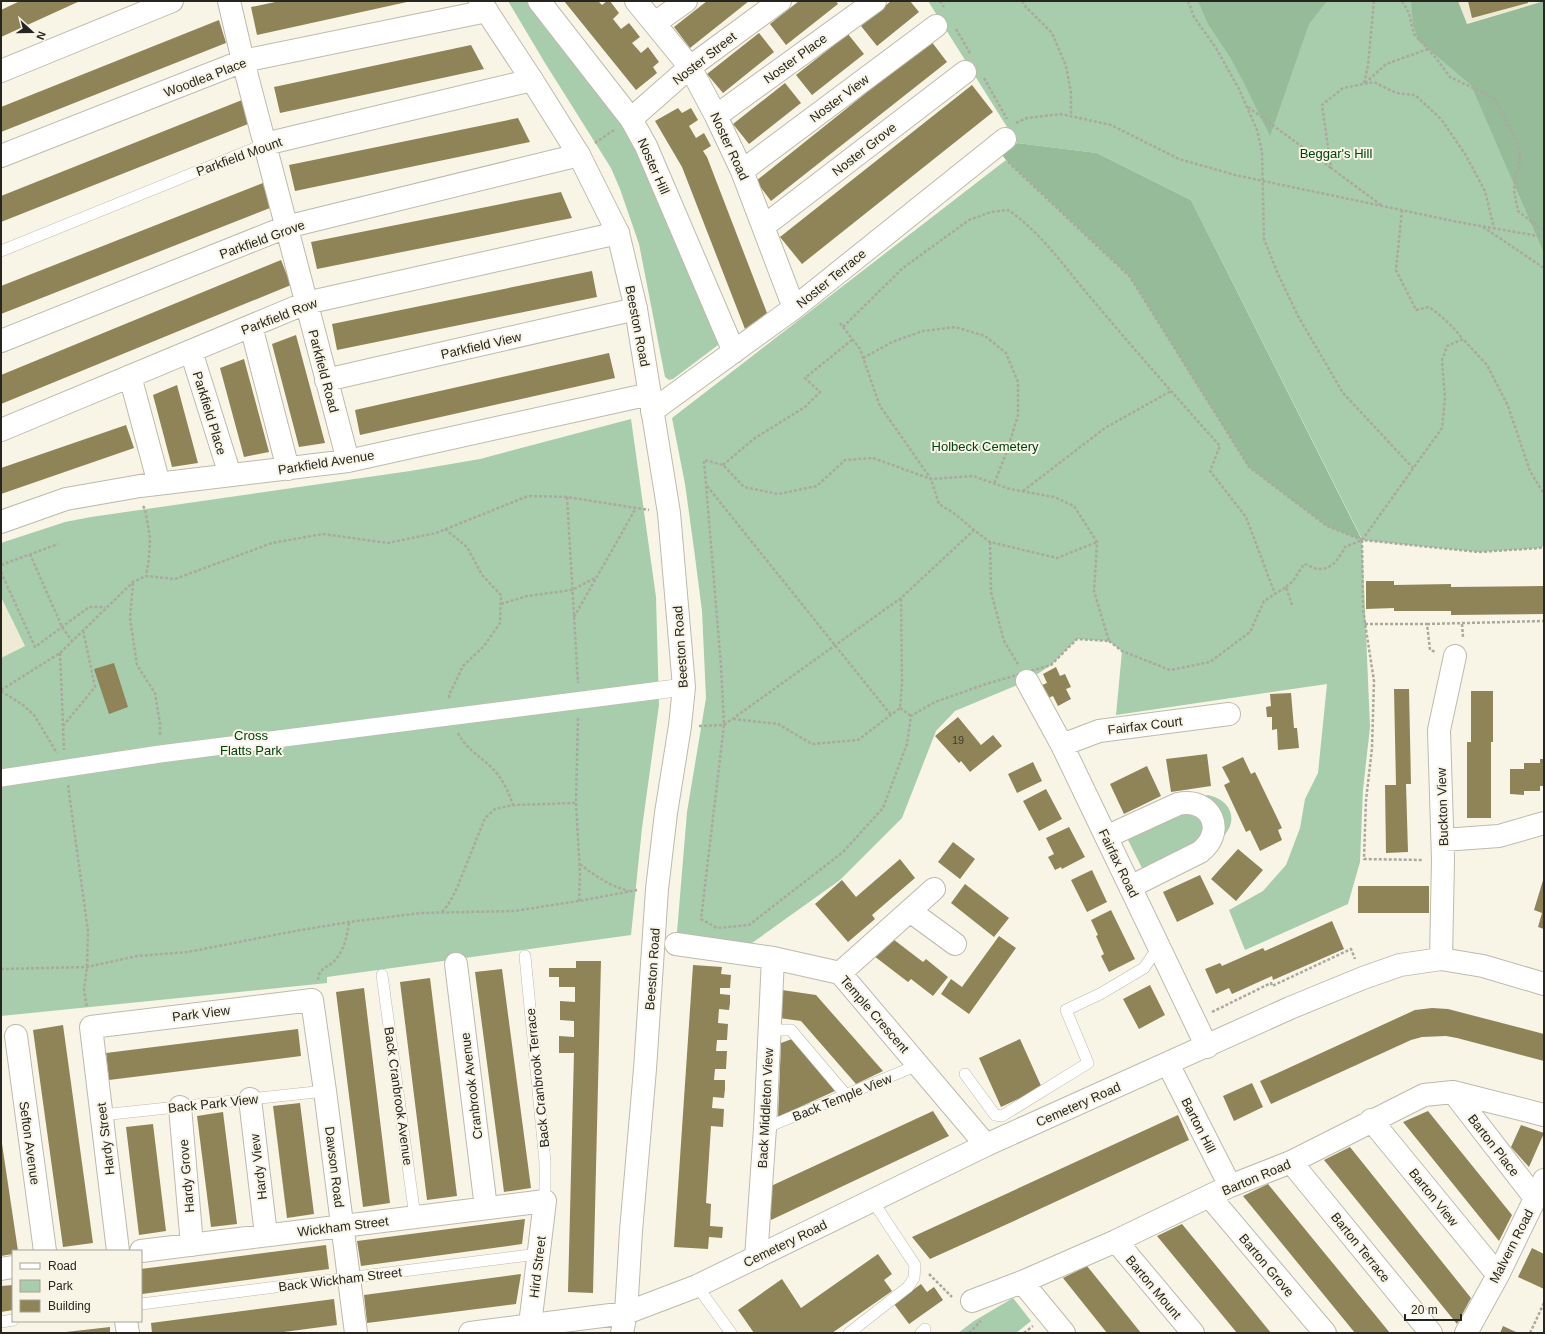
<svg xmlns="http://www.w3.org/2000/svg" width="1545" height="1334" viewBox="0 0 1545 1334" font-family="Arial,sans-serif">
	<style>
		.built { fill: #efead4 }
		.green { fill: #a8cdac }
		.forest { fill: #95bb99 }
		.building { fill: #8f8457 }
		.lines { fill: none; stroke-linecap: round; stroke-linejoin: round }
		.service-casing { stroke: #bdbaac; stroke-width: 12 }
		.pedestrian-casing { stroke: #bdbaac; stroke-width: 18 }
		.minor-casing { stroke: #bdbaac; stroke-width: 24 }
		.tertiary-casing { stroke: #bdbaac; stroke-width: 24 }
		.path { stroke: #aba99e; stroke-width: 2.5; stroke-dasharray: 3 2; stroke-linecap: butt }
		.service { stroke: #fff; stroke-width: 11 }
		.pedestrian { stroke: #fff; stroke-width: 17 }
		.minor { stroke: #fff; stroke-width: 22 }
		.tertiary { stroke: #fff; stroke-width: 22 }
		.labels { text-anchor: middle; stroke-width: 4; stroke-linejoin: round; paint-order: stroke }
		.number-label { font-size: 11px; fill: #403d2e }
		.street-label { font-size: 13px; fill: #262520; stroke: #f8f5e6 }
		.park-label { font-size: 13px; fill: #004115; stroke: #f8f5e6 }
	</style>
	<rect width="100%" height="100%" fill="#f8f5e6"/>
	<!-- built -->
	<path class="built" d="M1439,1H1544L1447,29Z
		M1,597L25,646L1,658Z"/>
	<!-- green -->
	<path class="green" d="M508,1H535L619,109L722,342L673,379L669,380L665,377L639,244L620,189L611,168L545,63Z
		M928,1H1439L1514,184L1544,254V546L1540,548L1479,552L1362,540L1370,727L1363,790L1360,862L1348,904L1245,950L1229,910L1263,891L1286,865L1300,828L1305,799L1318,773L1327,684L1116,715L1122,651L1109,641L1077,639L1051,665L1027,681L955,711L936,731L902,818L840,880L738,953L676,944L687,812L706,698L702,611L694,549L685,484L672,418L1006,160L1130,277L1196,381L1362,539L1191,200L1097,153L1017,143Z
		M631,419L656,597L659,705L642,828L631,935L327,977V983L1,1016V658L25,646L1,597V543L65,522L91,517L410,471L480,459Z
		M1208,795C1233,800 1240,824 1219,840L1146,876L1124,832L1200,797Z
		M1013,1298L1031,1321L1016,1333H958L974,1321Z"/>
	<!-- forest -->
	<path class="forest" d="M1198,1H1327L1309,24L1270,136L1243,81L1230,57L1208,24Z
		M1411,1H1458L1467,24L1544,1V254L1471,85L1418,40L1413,24Z
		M1017,143L1097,153L1191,200L1362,540L1327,526L1249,467L1130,277L1006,160L1002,155Z"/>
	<!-- building -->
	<path class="building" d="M20,1H80L1,37V10Z
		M280,1H407V2L257,35L251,7Z
		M564,1H598L602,5L607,1H610L619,13L613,19L621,29L629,23L640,37L632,43L641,53L648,47L659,62L653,67L657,73L636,90Z
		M707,1H749L690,48L674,27Z
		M799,1H836L838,4L786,45L770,24Z
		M891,1H910L919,12L877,46L861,26Z
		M1468,1H1528V3L1472,18Z
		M219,20L226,43L1,132V107Z
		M759,33L774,52L723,93L707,74Z
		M848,34L864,54L812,95L796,75Z
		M931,41L947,62L771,201L756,181Z
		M471,45L484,69L280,113L274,87Z
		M785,83L801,103L749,144L733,124Z
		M972,85L993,112L802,264L780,237Z
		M242,100L248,124L1,222V196Z
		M678,108L682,113L691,108L698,120L689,126L696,138L704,133L711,146L703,151L707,157L767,313L745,329L682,167L655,121Z
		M518,118L530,142L295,191L289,165Z
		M263,183L270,208L1,314V286Z
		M561,192L572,218L317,269L311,242Z
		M281,260L291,285L1,404V375Z
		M592,271L597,297L337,350L332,324Z
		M296,335L325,443L299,447L272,344Z
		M609,353L615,378L360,435L355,410Z
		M244,359L269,452L244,457L220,368Z
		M177,385L198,463L172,467L153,395Z
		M126,425L134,448L1,494V468Z
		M1366,581H1394V585L1451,584V587L1544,586V614L1451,615V611H1394V608L1366,609Z
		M114,663L128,707L109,714L94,669Z
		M1056,667L1060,676L1065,674L1071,687L1066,689L1071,699L1058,706L1053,696L1048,698L1042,685L1047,683L1043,674Z
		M1394,689H1409L1411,784H1406L1408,852L1386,853L1385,785H1396Z
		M1471,691H1493V742H1491V818H1467V742H1471Z
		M1291,693L1294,728H1297L1299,748L1278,750L1277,729L1272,730V717H1267L1266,707L1271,706L1270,694Z
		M958,717L981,745L993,735L1002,746L970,772L961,761L959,763L935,736Z
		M1207,754L1211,786L1171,792L1166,759Z
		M1243,757L1251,774L1255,772L1282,828L1278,830L1282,840L1260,851L1250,830L1246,832L1224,785L1230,782L1222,767Z
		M1540,759H1544V786H1540V791H1524V795L1510,794V769H1524V763H1540Z
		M1033,762L1042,781L1017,793L1008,774Z
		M1147,766L1161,796L1124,814L1110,784Z
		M1046,789L1062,819L1039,831L1023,801Z
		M1069,827L1085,857L1062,869L1061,867L1055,870L1048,857L1054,854L1046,838Z
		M953,842L975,859L960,879L938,862Z
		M1238,849L1263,870L1236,901L1211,879Z
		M900,859L915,878L872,915L875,919L848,942L815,904L842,880L856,897Z
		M1092,870L1107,902L1087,912L1071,880Z
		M1200,875L1214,904L1177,922L1163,892Z
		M1544,877V929L1538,927L1542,913L1534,910Z
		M965,884L1009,918L994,937L951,903Z
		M1358,886H1429V913H1358Z
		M1111,910L1135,959L1109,972L1101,956L1104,954L1096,936L1098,935L1091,920Z
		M1332,921L1344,949L1273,980L1272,976L1232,994L1229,988L1216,994L1205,969L1220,963L1222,966L1263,948L1265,951Z
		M889,936L923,962L926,959L948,977L933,996L911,979L908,982L874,956Z
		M999,936L1016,948L969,1014L941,994L951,979L962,987Z
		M576,961H601L593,1293L568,1292L574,1053H559V1036L574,1037V1021L560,1020V1001L575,1002V987H559V977H549V968H576Z
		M693,965L722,967L721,974L731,975L730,988H720V994L730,995V1003L729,1010L719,1009L718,1023L728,1024L727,1040H717L716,1051H727L726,1069H715L714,1080H725V1089L724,1098L713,1097L712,1108L724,1109L723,1127L711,1126L706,1203L711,1204L710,1226L723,1227L722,1238L709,1237L708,1249L674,1247Z
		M502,969L531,1188L504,1192L475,972Z
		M430,978L457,1196L427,1200L400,982Z
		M1150,985L1165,1015L1139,1029L1123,999Z
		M364,988L390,1203L363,1207L336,992Z
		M782,990L816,995L883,1071L856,1084L801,1021L779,1018Z
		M1432,1008L1448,1009L1544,1034V1061L1457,1038L1446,1036L1422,1037L1411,1040L1271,1104L1260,1081L1415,1010Z
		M63,1025L93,1243L63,1247L33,1030Z
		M298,1029L301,1056L109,1080L106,1053Z
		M792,1039L837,1090L778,1117L781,1043Z
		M1020,1039L1042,1088L1001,1107L979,1058Z
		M1252,1083L1263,1107L1234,1121L1223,1096Z
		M300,1103L314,1214L287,1218L273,1106Z
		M933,1111L949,1136L771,1220V1186Z
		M1428,1111L1512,1215L1499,1241L1403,1122Z
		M223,1112L237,1224L211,1227L197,1116Z
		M1178,1115L1189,1140L1014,1221L930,1259L912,1237Z
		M153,1124L166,1231L139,1235L126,1127Z
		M1521,1125L1544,1133L1529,1167L1511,1147Z
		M1,1137L18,1251H13V1254L1,1256Z
		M1350,1147L1471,1298L1457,1324L1324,1160Z
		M1268,1184L1354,1289L1390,1333H1355L1243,1196Z
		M525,1219L522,1244L361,1266L357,1241Z
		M1182,1224L1245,1301L1271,1333H1237L1157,1236Z
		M326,1245L329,1269L142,1294L141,1269Z
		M1532,1248L1544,1254V1289L1518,1277Z
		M878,1254L892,1274L884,1280L892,1291L832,1333H754L738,1310L782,1279L801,1308Z
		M1087,1266L1129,1318L1141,1333H1107L1063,1278Z
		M521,1274L516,1304L367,1323L364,1295Z
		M921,1284L927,1292L934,1287L943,1300L909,1324L894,1304Z
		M13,1285V1310L1,1312V1286Z
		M334,1299L337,1325L276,1333H152L151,1323Z
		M1503,1326L1518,1333H1500Z
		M110,1327V1333H66V1332Z"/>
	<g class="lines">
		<!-- service casing -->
		<g class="service-casing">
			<path id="service" d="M1,251L265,144
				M525,956L545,1162V1201
				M382,975L415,1217
				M770,1030H791L846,1095
				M965,1074L995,1115L1002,1116L1088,1063L1066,1010L1100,994L1144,968L1159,946
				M102,1115L325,1091
				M765,1128L918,1065
				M697,1286L731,1333
				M141,1304L538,1254
				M1,1322L13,1320
				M849,1333L908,1287L914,1278L915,1265L872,1200
				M921,1333L925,1329"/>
		</g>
		<!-- pedestrian casing -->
		<g class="pedestrian-casing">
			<path id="pedestrian" d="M1,778L160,754L684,687"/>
		</g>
		<!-- minor casing -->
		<g class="minor-casing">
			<path id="minor" d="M229,1L243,61L348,461
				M539,1L631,119L646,146L734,352
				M636,1L690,67L716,116L742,171L794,308
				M655,23L686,1
				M1,71L172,1
				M716,116L875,1
				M631,119L690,67L780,1
				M265,144L532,80
				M1,156L243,61L487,11
				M742,171L936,26
				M764,226L965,72
				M251,326L288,469
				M1,341L286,227L579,155
				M191,351L230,475
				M130,376L159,484
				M326,380L636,309
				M652,411L794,308L1005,139
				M1,430L306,303L618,233
				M1,522L66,499L140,486L348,461L650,394
				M1027,681L1062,745L1207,1047
				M1062,745L1099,731L1229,714
				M1106,837L1178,804C1211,797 1227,831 1200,852L1130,887
				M1443,840L1499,836L1544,823
				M910,911L955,944
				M676,944L773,958L840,973L986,1145
				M1441,959L1443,860L1439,730L1455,656
				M456,964L486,1208
				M840,973L934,889
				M16,1036L45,1251
				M1168,1064L1230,1186
				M1453,1092L1535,1198
				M250,1099L266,1235
				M180,1107L192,1245
				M1371,1120L1498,1275
				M1291,1162L1431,1333
				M1210,1197L1325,1333
				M1116,1241L1193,1333
				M118,1251L91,1027L312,1000L325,1091L356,1333
				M141,1251L545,1201L529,1333
				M756,1258L765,1128L773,958
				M1,1269L13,1267
				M1022,1282L1064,1333
				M972,1301L1022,1282L1116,1241L1230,1186L1291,1162L1424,1095L1453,1092L1544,1115
				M126,1321L128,1333
				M1466,1333L1498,1275L1544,1180"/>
		</g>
		<!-- tertiary casing -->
		<g class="tertiary-casing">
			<path id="tertiary" d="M480,1L532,80L579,155L618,233L636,309L669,513L684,687L680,726L666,813L657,889L645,1069L631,1231L626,1313L622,1333
				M470,1333L626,1313L697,1286L986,1145L1290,1008L1363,978L1400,965L1441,959L1483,966L1544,984"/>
		</g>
		<!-- path -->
		<path class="path" d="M940,1L944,7
			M1022,1L1025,6L1052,33L1066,66L1071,93V116
			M1188,1L1194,17L1216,48L1239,89L1257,130L1262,152L1264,239L1278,274L1298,316L1343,393L1413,468
			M1374,1L1368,65L1364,84L1343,88L1322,105L1331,168L1381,205
			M1402,1L1409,13L1414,34L1436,58L1450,77L1494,98L1514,136L1520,153L1519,168L1515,177L1514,191L1518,211L1544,231
			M956,29L970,53
			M1428,49L1386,64L1364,84L1374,82L1396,93L1415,95L1441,119L1465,154L1485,191L1494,228
			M984,78L1007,119
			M1248,107L1331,168
			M1016,123L1027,118L1061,114L1111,125L1179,159L1235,175L1458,222L1544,237
			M595,143L614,130
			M1008,162L1130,277L1249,467L1327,526L1362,540L1479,552L1540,548L1544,546
			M1402,210L1396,270L1416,310L1429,307C1442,316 1453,327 1463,339
			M1483,227L1544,268
			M840,323L860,349L880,406L931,479L939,504L955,514L974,530L990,542L1057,558L1097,542
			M843,327L903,268L969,220L991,212L1008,210C1041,232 1065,268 1091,298C1133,348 1176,397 1220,446L1210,471L1246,517L1275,594
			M863,358L892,342L923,331L955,327L985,336L1006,353L1018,382V415L1007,451L994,484
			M873,458L931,479L973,476L1010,489L1054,497L1074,506L1097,542L1094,591L1109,641L1077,639L1051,665L986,684L935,702L911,716L907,744L883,808L843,852L749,925L717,928L701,919L724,725L721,666L704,460L723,465L744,487L778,494L817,486L845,460Z
			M723,465L755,438L805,407L820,392L805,378L853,339
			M707,486L891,715
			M1023,491L1105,428L1171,391
			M567,497L578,683
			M143,506L145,509L150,538L149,559L146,576
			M445,529L467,547L482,575L501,595L500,623L484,646L463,666L449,695L450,700
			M1362,540L1363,610L1374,681L1372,748L1366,800L1364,859L1423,860
			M990,542L991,592L1004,641L1018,664
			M30,554L62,627L72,641
			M1,565L58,544
			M1,572L35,647L89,607H105
			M133,583L130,618L137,665L155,693L160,724V737
			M1286,587L1293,581L1304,564C1309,565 1314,569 1319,569C1332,570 1340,557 1345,547L1362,540L1442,428L1445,398L1442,360L1447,346L1463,339L1487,365L1508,406L1530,471L1544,494
			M501,604L527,596L572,590L595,578
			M574,617L636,508
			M1365,624H1427L1430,650L1436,652
			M1427,624L1544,621
			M1462,624L1463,637
			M1109,641L1122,651L1170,670L1210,662L1250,632L1264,601L1286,587L1292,605
			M60,653L64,750
			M1,690L60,653L133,582L146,576L175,579L272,543L323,534L388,543L436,533L528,496L567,497L649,510
			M1,691L23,705L34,715L57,753
			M900,708L911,716
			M578,718L576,803L580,874L579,901
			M733,719L778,724L812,744L858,740L900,708L902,682L901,599
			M63,726L95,687L83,630
			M699,726L724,725L901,598L974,530
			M458,733C467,750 479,755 491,767C501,776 509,792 513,805
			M68,785L88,931L87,967L84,990L87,1008
			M580,864C595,876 610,886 629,891
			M442,912L448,905L457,888L485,818L495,809L513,805L576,803
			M1,969L87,967L137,956L188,952L295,931L349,922L421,913L514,911L579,901L637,890
			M318,980C318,967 331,967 337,958C345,947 347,936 349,922
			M1212,1012L1271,983L1272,986L1351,949L1355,959
			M929,1274L952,1297
			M969,1333L981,1321
			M1024,1333L1033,1326
			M1530,1333L1544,1303"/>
		<!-- service -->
		<use href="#service" class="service"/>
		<!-- pedestrian -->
		<use href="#pedestrian" class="pedestrian"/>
		<!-- minor -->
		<use href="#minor" class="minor"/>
		<!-- tertiary -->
		<use href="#tertiary" class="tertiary"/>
	</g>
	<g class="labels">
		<!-- number labels -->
		<g class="number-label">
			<text x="958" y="744">19</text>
		</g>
		<!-- street labels -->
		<g class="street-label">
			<text transform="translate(704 58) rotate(-38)" y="5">Noster Street</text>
			<text transform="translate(795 58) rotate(-36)" y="5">Noster Place</text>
			<text transform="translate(205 77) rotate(-21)" y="5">Woodlea Place</text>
			<text transform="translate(839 98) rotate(-37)" y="5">Noster View</text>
			<text transform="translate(730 146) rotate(65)" y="5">Noster Road</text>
			<text transform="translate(864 149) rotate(-38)" y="5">Noster Grove</text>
			<text transform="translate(239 156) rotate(-20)" y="5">Parkfield Mount</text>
			<text transform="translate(654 166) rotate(66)" y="5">Noster Hill</text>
			<text transform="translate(262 239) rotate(-20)" y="5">Parkfield Grove</text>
			<text transform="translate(831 278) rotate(-39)" y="5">Noster Terrace</text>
			<text transform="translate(279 316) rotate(-21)" y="5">Parkfield Row</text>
			<text transform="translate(638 326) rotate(79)" y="5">Beeston Road</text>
			<text transform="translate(481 345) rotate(-13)" y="5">Parkfield View</text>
			<text transform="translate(324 371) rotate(75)" y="5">Parkfield Road</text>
			<text transform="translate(210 413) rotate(73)" y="5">Parkfield Place</text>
			<text transform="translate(326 462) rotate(-9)" y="5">Parkfield Avenue</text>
			<text transform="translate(680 647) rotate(-94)" y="5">Beeston Road</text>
			<text transform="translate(1145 725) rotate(-7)" y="5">Fairfax Court</text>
			<text transform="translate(1442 807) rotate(-92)" y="5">Buckton View</text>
			<text transform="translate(1119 863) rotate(64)" y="5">Fairfax Road</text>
			<text transform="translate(652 969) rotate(-86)" y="5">Beeston Road</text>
			<text transform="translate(201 1013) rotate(-7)" y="5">Park View</text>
			<text transform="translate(875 1014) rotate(49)" y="5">Temple Crescent</text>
			<text transform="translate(537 1078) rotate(-96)" y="5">Back Cranbrook Terrace</text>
			<text transform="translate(471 1086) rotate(-97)" y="5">Cranbrook Avenue</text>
			<text transform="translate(399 1096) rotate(82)" y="5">Back Cranbrook Avenue</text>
			<text transform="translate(842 1097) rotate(-22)" y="5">Back Temple View</text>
			<text transform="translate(213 1103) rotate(-6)" y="5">Back Park View</text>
			<text transform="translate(1078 1104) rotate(-24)" y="5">Cemetery Road</text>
			<text transform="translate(765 1108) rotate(-87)" y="5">Back Middleton View</text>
			<text transform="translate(1199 1125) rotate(63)" y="5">Barton Hill</text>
			<text transform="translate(105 1139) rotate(-97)" y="5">Hardy Street</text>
			<text transform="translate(30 1143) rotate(82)" y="5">Sefton Avenue</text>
			<text transform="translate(1494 1145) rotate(52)" y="5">Barton Place</text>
			<text transform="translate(258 1167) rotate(-97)" y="5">Hardy View</text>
			<text transform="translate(335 1167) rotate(83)" y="5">Dawson Road</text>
			<text transform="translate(186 1176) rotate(-95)" y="5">Hardy Grove</text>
			<text transform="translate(1256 1177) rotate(-23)" y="5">Barton Road</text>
			<text transform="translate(1434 1197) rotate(51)" y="5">Barton View</text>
			<text transform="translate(343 1226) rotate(-7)" y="5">Wickham Street</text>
			<text transform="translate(785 1243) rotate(-26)" y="5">Cemetery Road</text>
			<text transform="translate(1511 1246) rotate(-63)" y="5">Malvern Road</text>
			<text transform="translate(1361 1247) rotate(51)" y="5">Barton Terrace</text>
			<text transform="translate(1267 1265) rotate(50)" y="5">Barton Grove</text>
			<text transform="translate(537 1267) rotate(-83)" y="5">Hird Street</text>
			<text transform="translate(340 1279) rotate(-7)" y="5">Back Wickham Street</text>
			<text transform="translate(1154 1287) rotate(50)" y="5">Barton Mount</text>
		</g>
		<!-- park labels -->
		<g class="park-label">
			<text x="1336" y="158">Beggar's Hill</text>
			<text x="985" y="451">Holbeck Cemetery</text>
			<text x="251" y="740">Cross<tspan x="251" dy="15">Flatts Park</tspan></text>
		</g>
	</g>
	<!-- border -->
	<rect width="1545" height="1334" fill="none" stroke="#262520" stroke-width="4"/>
	<!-- legend -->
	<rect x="12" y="1250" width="130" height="72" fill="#f8f5e6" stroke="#a4a297"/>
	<rect x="20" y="1263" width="20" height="6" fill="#ffffff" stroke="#a4a297"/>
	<text x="48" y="1270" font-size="12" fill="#262520">Road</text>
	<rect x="20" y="1280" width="20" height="12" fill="#a8cdac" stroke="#a4a297"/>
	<text x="48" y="1290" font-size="12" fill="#262520">Park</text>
	<rect x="20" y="1300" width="20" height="12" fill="#8f8457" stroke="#a4a297"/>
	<text x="48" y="1310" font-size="12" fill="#262520">Building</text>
	<!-- north arrow -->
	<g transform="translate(32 32) rotate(111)" stroke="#f8f5e6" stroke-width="3" paint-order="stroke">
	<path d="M0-3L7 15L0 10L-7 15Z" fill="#262520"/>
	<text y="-6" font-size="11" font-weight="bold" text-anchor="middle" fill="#262520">N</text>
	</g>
	<!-- scale -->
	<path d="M1405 1314v6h56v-6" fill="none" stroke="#262520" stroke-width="2"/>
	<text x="1411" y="1314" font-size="12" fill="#262520" stroke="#f8f5e6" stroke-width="3" paint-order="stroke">20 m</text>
</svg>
